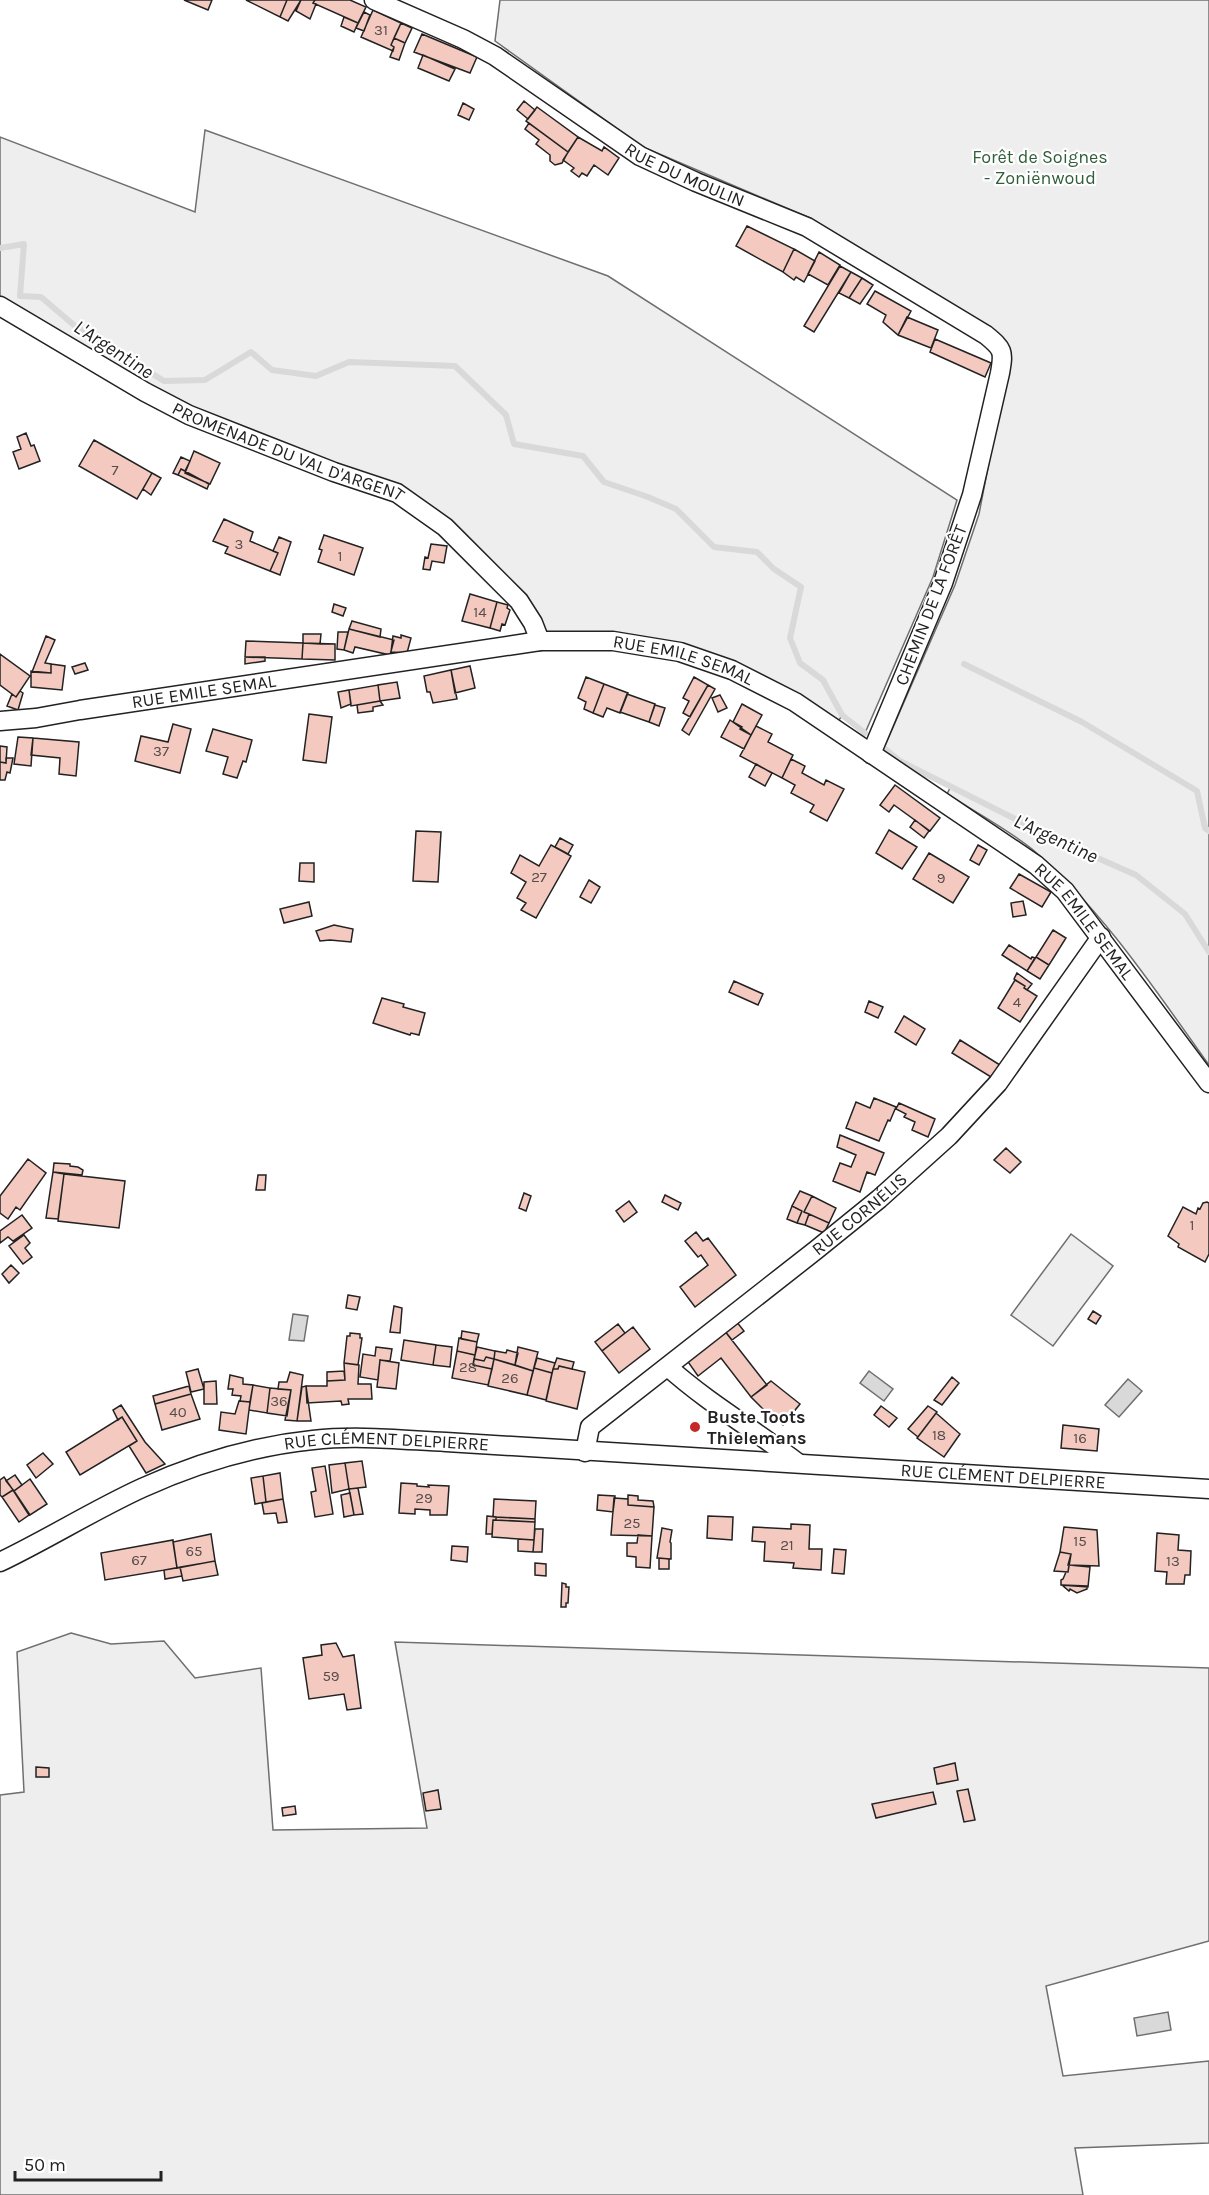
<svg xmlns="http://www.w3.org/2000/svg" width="1209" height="2195" viewBox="0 0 1209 2195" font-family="Karla,sans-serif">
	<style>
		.green { fill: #eee; stroke: #6f6f6f; stroke-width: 1.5 }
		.water { fill: #d9d9d9; stroke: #6f6f6f; stroke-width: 1.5 }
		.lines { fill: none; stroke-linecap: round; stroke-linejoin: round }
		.stream { stroke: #d9d9d9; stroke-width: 6 }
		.building { fill: #f3c9c0; stroke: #222; stroke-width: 1.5 }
		.minor-casing { stroke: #222; stroke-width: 21 }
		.minor { stroke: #fff; stroke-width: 18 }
		.poi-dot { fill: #c62828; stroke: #fff; stroke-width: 2 }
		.labels { text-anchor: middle; stroke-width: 4.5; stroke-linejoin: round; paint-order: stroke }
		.number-label { font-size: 15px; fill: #564c4a }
		.park-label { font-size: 18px; fill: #2f5e38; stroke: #fff }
		.street-label { font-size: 18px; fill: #222; stroke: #fff }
		.poi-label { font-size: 18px; font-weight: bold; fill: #222; stroke: #fff; text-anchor: start }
		.water-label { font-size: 20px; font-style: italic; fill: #222; stroke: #fff }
	</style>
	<rect width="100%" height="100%" fill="#fff"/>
	<!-- green -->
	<path class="green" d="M500,0H1209V1065C1156,991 1101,908 1032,849C1007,829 975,812 947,794L951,786L900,761L884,748L955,585L979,514L1010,353L1002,341L810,218L643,147L495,41Z
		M205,130L608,276L957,500L933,577L865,733L842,716L838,721L799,695L736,662L682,644L546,633L541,619L526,596L451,520L401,485L337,464L193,407L150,385L0,296V137L195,212Z
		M1071,1234L1113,1266L1053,1346L1011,1315Z
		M71,1633L111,1644L164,1641L195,1678L261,1668L273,1830L427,1828L395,1642L1209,1668V1941L1046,1986L1063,2076L1209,2061V2143L1075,2148L1083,2195H0V1795L24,1792L17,1652Z"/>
	<!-- water -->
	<path class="water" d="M293,1314L308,1316L304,1341L289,1340Z
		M869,1371L893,1389L884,1401L860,1383Z
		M1128,1379L1142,1391L1119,1417L1105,1405Z
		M1168,2012L1171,2030L1137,2036L1134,2018Z"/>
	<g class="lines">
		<!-- stream -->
		<path class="stream" d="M0,248L24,244L20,296L41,297L75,326L164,381L205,380L251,352L272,370L316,376L349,362L455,366L506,415L514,444L583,456L604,482L648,497L676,509L714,547L757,552L774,569L801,587L790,638L800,663L823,680L842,715L865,733
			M964,664L1082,722L1197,791L1205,828L1209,831
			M884,748L900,761L1059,841L1136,875L1185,914L1209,952"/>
	</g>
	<!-- building -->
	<path class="building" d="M184,0H212L208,10Z
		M246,0H287L280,17Z
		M287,0H301L288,21L280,17Z
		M301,0H315L313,3L316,4L310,19L296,11Z
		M315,0H350L366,7L358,23L313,3Z
		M373,10L401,23L391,45L394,47L393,51L361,37Z
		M364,12L370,15L364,31L356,28Z
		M344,17L358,23L354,32L341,26Z
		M401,23L412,28L405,43L394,38Z
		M422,34L477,57L470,73L414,52Z
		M394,38L405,43L399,60L390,57L394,47L391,45Z
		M423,55L455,69L449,81L418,68Z
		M524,101L535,110L528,119L517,110Z
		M463,103L474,109L469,120L458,115Z
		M537,107L578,137L568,152L526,121Z
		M529,123L568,152L562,163L555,165L550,161V155L536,144L539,140L525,129Z
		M578,137L602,151L604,147L619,158L608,175L594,165L587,176L582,173L579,177L571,171L574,168L563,160Z
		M747,226L794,249L783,272L736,246Z
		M794,249L815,261L804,282L796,277L794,280L783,272Z
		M819,252L840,265L828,285L808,274Z
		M840,266L851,272L814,332L804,326Z
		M851,272L862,278L849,298L839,293Z
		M862,278L873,285L860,304L849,298Z
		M875,291L911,311L898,335L883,322L886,315L867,304Z
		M907,317L938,330L931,348L898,335Z
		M935,339L991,363L985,377L930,352Z
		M26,433L31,446L34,445L40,461L19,469L13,452L21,449L17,437Z
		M94,440L152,473L137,499L79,466Z
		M194,451L220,463L210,484L185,473Z
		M181,457L190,461L185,471L181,469L178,475L173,473Z
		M181,469L209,484L207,489L178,475Z
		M152,473L161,478L151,495L143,489Z
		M224,519L253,532L250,541L278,553L270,571L225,553L228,547L213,541Z
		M324,535L363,548L354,575L318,562L322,550L319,549Z
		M279,537L291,542L280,575L270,571L278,553L273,551Z
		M431,544L447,546L444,563L432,561L430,570L423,569L425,557L428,558Z
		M470,594L497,602L490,628L462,621Z
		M497,602L508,605L507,608L510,610L505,625L502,624L500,631L490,628Z
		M334,604L346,608L343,616L332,612Z
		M352,621L381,629L380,637L349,629Z
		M349,629L394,640L390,655L355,647L353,653L344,650Z
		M338,632H348L344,650L337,649Z
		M303,634H321L320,644L303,643Z
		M401,635L411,638L407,653L391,652L393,636L401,638Z
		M46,636L55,640L45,663L51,664V673L32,672Z
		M246,641L303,643L302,659L245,657Z
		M303,643L335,644V660L302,659Z
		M0,654L30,676L16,697L0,685Z
		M245,657H265V661L245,664Z
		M85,663L88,670L75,674L72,667Z
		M51,664L65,666L62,690L31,687V671L51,673Z
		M470,666L475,688L455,693L451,670Z
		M451,670L457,699L433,703L430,692H427L424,676Z
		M586,677L604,684L593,713L584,709L586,702L578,698Z
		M694,677L708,685L690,717L683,713L689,701L683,698Z
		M397,682L400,698L380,701L378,685Z
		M604,684L628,693L620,713L607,708L603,717L593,713Z
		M378,685L380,701L351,706L349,690Z
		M708,685L715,689L689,735L682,730Z
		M349,690L351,704L341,708L338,692Z
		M20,691L23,693L18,710L7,706L12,694L16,697Z
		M627,694L655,704L649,722L620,712Z
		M720,695L727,708L718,712L712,698Z
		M380,701L383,705L373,707V711L358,713L357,705Z
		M742,704L762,715L751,735L740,729L742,727L733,722Z
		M655,705L665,708L659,726L649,722Z
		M309,714L332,717L326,763L303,760Z
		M730,720L751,735L744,749L721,737Z
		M173,724L191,729L180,773L135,761L141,736L168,742Z
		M756,726L772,734L768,742L793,755L782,778L740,756Z
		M213,729L252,740L246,762L243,761L237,778L223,774L228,757L206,751Z
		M18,737L33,738L31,766L14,764Z
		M33,738L79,742L76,776L59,774L60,758L31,755Z
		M0,746L7,747L6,763L0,762Z
		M6,758H13L10,773L7,772L5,780H0V762L6,763Z
		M791,759L805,766L802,773L824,785L826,780L844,789L827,821L810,812L814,805L791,793L795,785L782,778Z
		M756,764L772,773L765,786L749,777Z
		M895,785L940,818L930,831L894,805L889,812L880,805Z
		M915,820L929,831L924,838L910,827Z
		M889,830L917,847L902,869L876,853Z
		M416,831L441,832L438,882L413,881Z
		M560,838L573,845L568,854L555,847Z
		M551,845L571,856L536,918L521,910L526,903L517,898L526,882L511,873L520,855L539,866Z
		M978,845L987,850L979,865L970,860Z
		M929,853L969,877L953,903L913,879Z
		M300,863H314V882L299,881Z
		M1019,874L1051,892L1042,907L1010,888Z
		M589,880L600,887L591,903L580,897Z
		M1023,901L1026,915L1013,917L1011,903Z
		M309,902L312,916L284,923L280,909Z
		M334,925L353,929L351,942L330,940L320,941L316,931Z
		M1053,930L1066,938L1049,965L1036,957Z
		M1009,945L1031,959L1032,957L1035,958L1027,971L1002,955Z
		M1036,957L1049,965L1040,979L1027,971Z
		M1017,973L1032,984L1027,990L1024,988L1025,986L1014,979Z
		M1015,980L1025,986L1024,988L1037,996L1020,1022L998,1008Z
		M734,981L763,994L758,1005L729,992Z
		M382,998L404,1004L403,1007L425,1013L419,1035L411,1033L410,1035L373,1023Z
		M869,1001L883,1007L878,1018L865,1012Z
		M904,1016L925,1029L916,1045L895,1032Z
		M960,1040L1000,1065L991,1077L952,1053Z
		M874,1098L896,1107L890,1121L888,1120L879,1141L846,1128L856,1102L870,1108Z
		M899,1103L935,1119L928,1137L912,1130L915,1122L904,1117L906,1114L896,1109Z
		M840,1135L884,1153L875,1175L867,1172L860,1192L833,1181L840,1163L851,1167L856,1155L837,1147Z
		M1006,1148L1021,1162L1010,1173L994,1160Z
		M28,1159L46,1173L20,1210L16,1207L8,1219L0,1213V1196Z
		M54,1163L70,1164V1166L78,1167L83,1170L82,1175L53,1172Z
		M53,1172L64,1174L58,1219L46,1218Z
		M64,1174L125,1181L119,1228L58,1221Z
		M258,1175H266L265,1190H256Z
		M800,1191L812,1196L804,1212L809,1214L805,1225L797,1223L802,1211L792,1206Z
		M524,1193L531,1196L526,1211L519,1208Z
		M665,1195L681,1203L678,1210L662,1202Z
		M812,1196L836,1208L829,1223L804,1212Z
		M629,1201L637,1212L624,1222L616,1211Z
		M1207,1202L1209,1203V1254L1205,1262L1178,1247L1179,1244L1168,1236L1183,1207L1196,1214L1198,1208L1200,1209L1203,1203Z
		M792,1206L802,1211L797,1223L787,1219Z
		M809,1214L829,1223L824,1233L805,1225Z
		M22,1215L32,1228L13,1241L8,1237L0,1243V1231Z
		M696,1232L703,1241L708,1238L736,1275L695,1307L680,1287L708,1265L701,1255L698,1257L685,1241Z
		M24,1235L30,1243L25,1248L32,1257L23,1264L9,1246Z
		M11,1265L19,1273L9,1283L2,1274Z
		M348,1295L360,1297L357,1310L346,1308Z
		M394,1306L402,1308L400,1333L390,1332Z
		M1093,1311L1101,1316L1096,1324L1088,1319Z
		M736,1321L744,1331L732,1340L724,1330Z
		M618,1324L625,1333L602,1351L595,1342Z
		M633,1327L650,1349L619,1373L602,1351Z
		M724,1330L767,1385L751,1397L721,1358L698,1376L686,1359Z
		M462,1331L479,1334L477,1342L461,1339Z
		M350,1333L360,1334V1338H362L358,1365L344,1363L347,1336H350Z
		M459,1338L477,1342L475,1355L457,1351Z
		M404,1340L436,1345L433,1365L401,1360Z
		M436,1345L452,1347L450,1367L433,1365Z
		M376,1347L392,1349L390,1361L380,1360L378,1380L360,1377L363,1354L375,1356Z
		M477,1347L495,1351L494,1359L486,1357L484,1361L474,1359Z
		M518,1347L538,1352L533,1371L515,1365Z
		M507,1350L518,1353L515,1365L494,1359L495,1351L506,1353Z
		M457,1351L475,1355L473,1365L492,1369L488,1385L452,1378Z
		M486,1357L494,1359L492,1369L473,1365L474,1359L484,1361Z
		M537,1358L555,1363L552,1373L534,1368Z
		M557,1358L574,1362L572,1369L559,1366L558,1369H553Z
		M494,1359L533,1371L527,1395L488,1386Z
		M380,1360L399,1363L396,1389L377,1387Z
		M344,1363L359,1365L358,1384H371L372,1399H348L349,1404L342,1405L341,1401L307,1403L306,1386H327V1381L345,1380Z
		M559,1366L585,1372L577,1409L546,1401L553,1369H558Z
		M534,1368L552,1373L546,1400L527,1395Z
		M198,1369L204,1389L191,1392L186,1372Z
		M344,1371L345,1380L327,1381V1372Z
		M290,1372L303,1375L297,1421L285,1420L291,1390L278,1389L279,1382H287Z
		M230,1375L243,1378V1384L253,1385L250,1402L240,1401L241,1396L232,1395L233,1389H228Z
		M952,1377L959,1383L942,1405L934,1400Z
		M216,1381L217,1404H204V1382Z
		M771,1381L800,1404L783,1425L774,1417L773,1419L751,1397Z
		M253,1385L270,1388L267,1413L249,1410Z
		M189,1386L191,1394L155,1404L153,1396Z
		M306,1386L311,1421H297L302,1387Z
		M270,1388L291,1390L287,1416L267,1413Z
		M191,1394L200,1419L162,1430L155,1404Z
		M239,1401L250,1402L246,1434L219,1430L221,1412L235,1414Z
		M121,1405L145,1442L165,1464L146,1473L129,1446L137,1441L122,1417L118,1420L113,1410Z
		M881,1406L897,1418L889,1427L874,1415Z
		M928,1406L937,1412L918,1437L908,1429Z
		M936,1413L960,1434L944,1457L917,1438Z
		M122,1417L137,1441L80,1475L66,1452Z
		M1063,1425L1099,1429L1097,1451L1061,1448Z
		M43,1453L53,1464L36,1478L27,1465Z
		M362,1461L366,1487L349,1489L345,1463Z
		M345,1463L349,1489L332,1493L329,1465Z
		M325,1466L333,1514L315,1517L311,1492L316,1491L312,1468Z
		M280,1473L283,1499L266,1502L263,1476Z
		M15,1475L22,1485L14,1491L6,1481Z
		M263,1476L266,1502L255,1504L251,1478Z
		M4,1477L13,1490L2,1497L0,1495V1480Z
		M30,1479L47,1504L30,1515L14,1491Z
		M401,1483L417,1484V1486L429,1487L428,1485L449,1486L447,1515H430V1510L415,1509V1514L399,1513Z
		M358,1488L363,1514L354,1515L349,1489Z
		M13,1490L29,1515L19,1522L2,1497Z
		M350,1493L354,1515L344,1517L341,1495Z
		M598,1495L615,1496L613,1512L597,1510Z
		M628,1495L638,1496V1500L653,1501L654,1507L628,1505Z
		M614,1498L628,1499V1505L654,1507L652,1536L611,1535Z
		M283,1499L287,1522L278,1523L276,1513L264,1514L262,1503Z
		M494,1499L536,1501L535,1519L493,1517Z
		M487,1516L496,1517V1520H493L492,1534H486Z
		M708,1516L733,1517L732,1540L707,1538Z
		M496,1517L535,1519V1522L496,1520Z
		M493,1520L535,1522L534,1540L492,1537Z
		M791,1524L810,1525L809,1549H822L821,1570L793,1568L794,1563L764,1561L765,1542L752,1541L753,1527L791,1529Z
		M1064,1527L1097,1530L1099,1566L1068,1565L1071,1554L1060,1552Z
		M662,1528L672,1530L670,1542L671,1543V1559L657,1558Z
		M535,1529H543L542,1552H533Z
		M1157,1533L1179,1535L1178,1550L1191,1551L1190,1575H1185L1184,1584H1166L1167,1572L1155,1571Z
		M211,1534L215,1561L177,1568L173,1542Z
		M638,1535L652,1536L650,1568L636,1567V1557L627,1556V1543H637Z
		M518,1539L534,1540L533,1552L518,1551Z
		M173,1540L177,1568L105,1580L101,1553Z
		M452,1546L468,1547L467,1562L451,1560Z
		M834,1549L846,1550L844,1574L832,1573Z
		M1060,1552L1071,1554L1068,1572L1054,1571Z
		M659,1558L669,1559V1569H659Z
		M215,1561L218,1575L183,1581L180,1567Z
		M535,1563L546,1564V1576L535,1575Z
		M1069,1565L1090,1567L1088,1587L1061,1585V1580L1063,1579L1066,1572H1068Z
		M180,1567L182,1576L165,1579L164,1570Z
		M562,1583L566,1584V1587H569L568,1603H566V1607H561Z
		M1062,1585L1087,1586V1589L1077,1593L1070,1589L1069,1591Z
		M336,1643L343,1657L354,1655L361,1708L347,1710L344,1694L309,1699L303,1658L322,1655L321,1645Z
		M955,1763L958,1780L937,1784L934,1768Z
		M36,1767L49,1768V1777H36Z
		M968,1789L975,1820L964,1822L957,1791Z
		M438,1790L441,1809L426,1811L423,1793Z
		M933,1792L936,1804L876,1818L872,1804Z
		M295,1806L296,1814L283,1816L282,1808Z"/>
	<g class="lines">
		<!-- minor casing -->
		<g class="minor-casing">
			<g id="minor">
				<path id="s1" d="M374,0L463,39L495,56L640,156L696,182L807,227L986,335C1003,349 1004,351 1000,373L972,495L943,583L871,754"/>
				<path id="s2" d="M0,306L145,392L189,415L334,472L397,493L445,527L519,601L533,623L540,641"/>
				<path id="s3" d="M0,721L36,718L80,710L540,641H613L680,652L732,670L795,702L1036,865L1065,891L1209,1083"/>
				<path d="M668,1367C708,1403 755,1430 798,1463"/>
				<path id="s4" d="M585,1452L590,1427L816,1250L879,1199L949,1136L998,1083L1101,937"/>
				<path id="s5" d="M0,1562C48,1539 94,1510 142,1488C197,1463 254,1446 313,1440C357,1435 403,1440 446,1442L1209,1489"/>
			</g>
		</g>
		<!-- minor -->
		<use href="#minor" class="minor"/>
	</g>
	<!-- markers -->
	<circle class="poi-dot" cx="695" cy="1427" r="6"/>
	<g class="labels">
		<!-- number labels -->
		<g class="number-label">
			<text x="381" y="35">31</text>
			<text x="115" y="475">7</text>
			<text x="239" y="549">3</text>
			<text x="340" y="561">1</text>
			<text x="480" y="617">14</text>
			<text x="161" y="756">37</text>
			<text x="539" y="882">27</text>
			<text x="941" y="883">9</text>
			<text x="1017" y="1007">4</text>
			<text x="1192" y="1230">1</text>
			<text x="468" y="1372">28</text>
			<text x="510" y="1383">26</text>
			<text x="279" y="1406">36</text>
			<text x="178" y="1417">40</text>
			<text x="939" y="1440">18</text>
			<text x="1080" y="1443">16</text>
			<text x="424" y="1503">29</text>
			<text x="632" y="1528">25</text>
			<text x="1080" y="1546">15</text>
			<text x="787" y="1550">21</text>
			<text x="194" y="1556">65</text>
			<text x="139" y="1565">67</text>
			<text x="1173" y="1566">13</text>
			<text x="331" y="1681">59</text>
		</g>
		<!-- park labels -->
		<g class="park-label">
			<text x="1040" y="163">Forêt de Soignes<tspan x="1040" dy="21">- Zoniënwoud</tspan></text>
		</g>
		<!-- street labels -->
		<g class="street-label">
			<text dy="6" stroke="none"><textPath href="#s1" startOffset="358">RUE DU MOULIN</textPath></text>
			<text dy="6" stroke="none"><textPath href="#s2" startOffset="324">PROMENADE DU VAL D'ARGENT</textPath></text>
			<text transform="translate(931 605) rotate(-69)" y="6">CHEMIN DE LA FORÊT</text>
			<text dy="6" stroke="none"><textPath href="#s3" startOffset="692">RUE EMILE SEMAL</textPath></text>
			<text dy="6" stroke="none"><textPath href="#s3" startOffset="206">RUE EMILE SEMAL</textPath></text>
			<text dy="6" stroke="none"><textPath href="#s3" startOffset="1178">RUE EMILE SEMAL</textPath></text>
			<text dy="6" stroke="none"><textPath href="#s4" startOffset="369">RUE CORNÉLIS</textPath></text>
			<text dy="6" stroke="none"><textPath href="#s5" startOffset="412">RUE CLÉMENT DELPIERRE</textPath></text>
			<text dy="6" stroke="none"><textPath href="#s5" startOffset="1030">RUE CLÉMENT DELPIERRE</textPath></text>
		</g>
		<!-- poi labels -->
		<g class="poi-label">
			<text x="707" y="1423">Buste Toots<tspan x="707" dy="21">Thielemans</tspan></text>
		</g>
		<!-- water labels -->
		<g class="water-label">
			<text transform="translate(114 349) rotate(33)" y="7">L'Argentine</text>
			<text transform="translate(1056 838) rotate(25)" y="7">L'Argentine</text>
		</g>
	</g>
	<!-- scale -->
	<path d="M15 2171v9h146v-9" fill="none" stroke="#222222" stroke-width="3"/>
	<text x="24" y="2171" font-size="18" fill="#222222" stroke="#ffffff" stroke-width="4.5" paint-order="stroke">50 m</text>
</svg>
